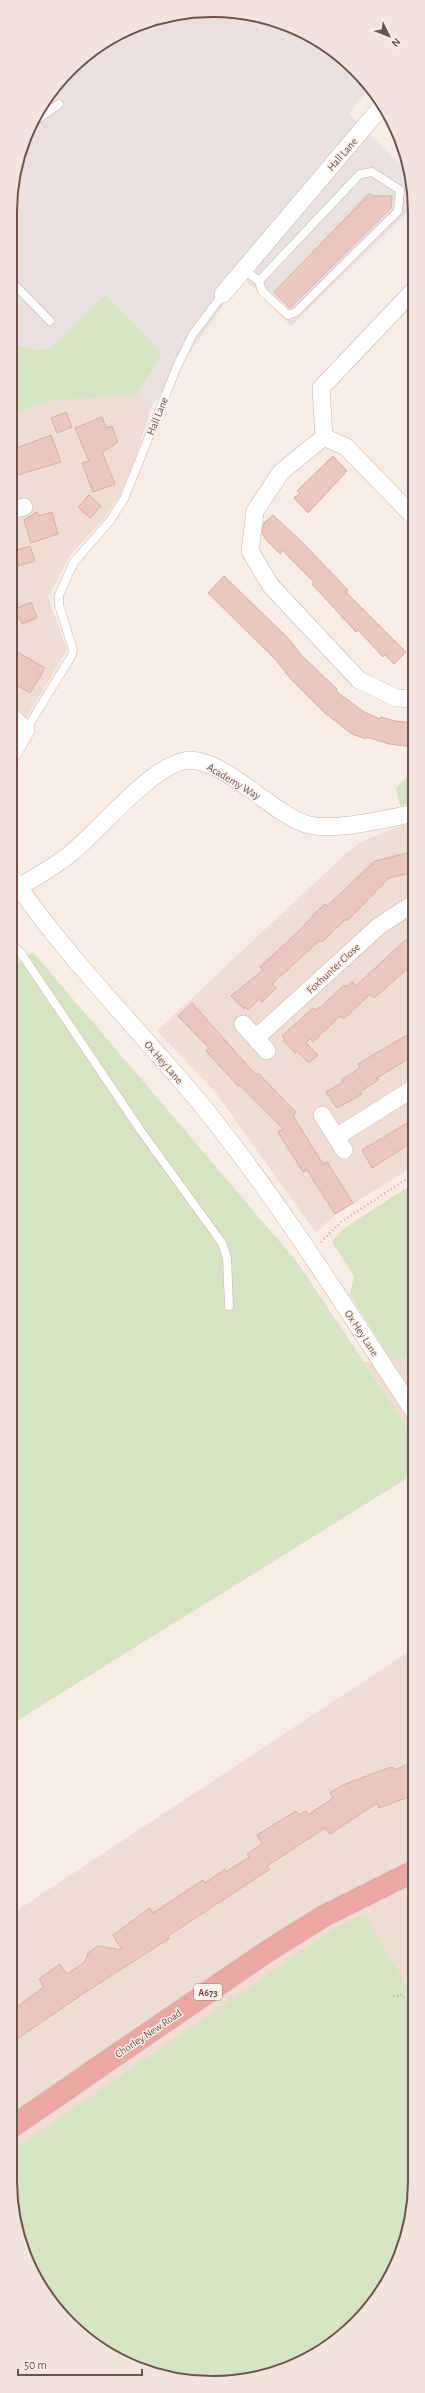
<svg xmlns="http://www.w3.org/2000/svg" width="425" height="2393" viewBox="0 0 425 2393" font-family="'Alegreya Sans',sans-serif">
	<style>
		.residential { fill: #efddd3 }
		.industrial { fill: #e8e1de }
		.green { fill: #d7e4c4 }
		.building { fill: #eac8bf; stroke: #daada2 }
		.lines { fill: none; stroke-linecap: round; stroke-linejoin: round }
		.lane-casing { stroke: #c7b4ac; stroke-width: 9 }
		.street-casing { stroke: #c7b4ac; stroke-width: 18 }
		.highway-casing { stroke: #d3cbca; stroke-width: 23 }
		.path { stroke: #ceaca3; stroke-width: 2.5; stroke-dasharray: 1 3; stroke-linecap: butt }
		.lane { stroke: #fff; stroke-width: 8 }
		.street { stroke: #fff; stroke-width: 17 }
		.highway { stroke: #eba8a2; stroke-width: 22 }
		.labels { text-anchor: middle; stroke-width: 3; stroke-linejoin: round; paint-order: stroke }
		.shield { fill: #fcf1e9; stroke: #98827c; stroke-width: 1 }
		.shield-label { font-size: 10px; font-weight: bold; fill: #6d534d }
		.street-label { font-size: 11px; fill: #6d534d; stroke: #fcf1e9 }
		.rim { fill: none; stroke: #6d534d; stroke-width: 2 }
	</style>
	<rect width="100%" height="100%" fill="#f8ede4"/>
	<!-- residential -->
	<path class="residential" d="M137,395L152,406L134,462L119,497L101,522L71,554L48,597L67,650L11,744L12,416L44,402Z
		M414,823V1166L335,1215L316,1233L216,1093L157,1031L339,860L359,843L397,827Z
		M414,1358V1437L364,1362Z
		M414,1648L413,1997L365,1913L10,2152V1915Z"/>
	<!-- industrial -->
	<path class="industrial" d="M239,12L302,31L356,69L369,88L349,114L407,171L415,205L291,326L243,277L152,406L137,395L162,353L107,294L52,347L39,350L12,344V186L37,111L89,52L160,17Z"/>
	<!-- green -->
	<path class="green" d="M106,294L162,353L137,395L44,402L12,416V344L39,350L52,347Z
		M414,769V802L400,806L396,788Z
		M33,952L297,1262L414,1437V1474L10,1725L11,967Z
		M414,1183V1358L391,1360L350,1295L354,1276L332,1242L343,1229Z
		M365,1913L413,1997V2207L388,2282L346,2333L277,2372L199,2383L135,2367L69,2324L25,2258L10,2180V2152L338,1926Z"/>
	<!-- building -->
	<path class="building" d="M370,193L373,196H392L391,208L290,308L274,292Z
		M66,412L72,427L57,433L51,418Z
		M102,417L106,428L112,426L118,442L102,452L115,484L93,492L82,463L89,461L75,428Z
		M51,435L61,462L11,477V450Z
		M333,456L347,471L308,513L294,498L300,493L297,491Z
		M89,495L101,506L90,518L78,507Z
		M37,512L39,516L52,512L58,534L31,543L24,520Z
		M273,515L302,542L348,590L346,592L406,652L394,664L385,655L383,657L358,630L356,632L312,584L314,582L283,551L280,554L268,542L262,534L264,523Z
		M30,546L35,561L19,566L14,551Z
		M224,576L288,638L302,656L337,689L336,691L364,712L380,719L381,717L395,721L414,723V747L389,744L367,737L366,739L352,734L325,713L290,678L276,660L208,593Z
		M31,602L37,618L22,624L15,609Z
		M11,648L45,668L30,693L11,682Z
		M411,852L414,870L411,871V873L389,878L347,921L346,919L322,942L320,940L272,984L276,988L262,1002L259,999L248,1010L245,1007L244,1009L231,996L263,970L260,967L302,928L314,914L325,904L327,906L375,861Z
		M414,935V963L374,998L370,994L344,1019L340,1016L313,1042L310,1039L306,1043L318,1055L309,1063L297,1051L295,1053L283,1040L285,1038L282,1036L313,1008L315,1010L322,1006L344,985L346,987L352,981L356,986L403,942Z
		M192,1003L256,1075L258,1073L296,1112L293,1116L323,1164L327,1162L353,1203L335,1214L307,1170L303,1172L278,1132L283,1129L240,1085L238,1086L206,1051L209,1048L178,1016Z
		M414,1031V1055L377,1078L378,1080L360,1092L362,1094L339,1107H336L326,1092L343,1082L342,1079L360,1068L358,1064Z
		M414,1119V1141L372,1168L362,1150Z
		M414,1762V1795L379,1808L377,1803L330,1834L325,1828L267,1866L270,1869L168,1936L170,1938L81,1995L10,2044V2012L44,1987L39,1979L60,1964L67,1974L85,1962L88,1953L98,1946L122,1950L113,1935L150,1908L153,1913L203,1880L205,1883L225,1869L226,1872L249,1857L247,1854L262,1844L257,1835L296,1811L299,1815L306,1811L308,1815L333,1798L330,1793L343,1785L388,1768L393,1767L394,1770Z"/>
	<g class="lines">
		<!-- lane casing -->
		<g class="lane-casing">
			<path id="lane" d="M34,122L59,104
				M243,269L259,281L360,174L372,172L400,190L398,211L296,312L288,315L262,291L259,281
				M12,282L50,321
				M26,730L72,655L73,650L59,605V595L74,562L109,522L124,499L178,364L193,334L223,294
				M11,944L21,953L141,1131L222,1243L227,1258L229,1306"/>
		</g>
		<!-- street casing -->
		<g class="street-casing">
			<path id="street" d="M223,294L382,106
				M324,437L321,388L414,290
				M11,510L24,507
				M414,699L396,698L359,680L271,586L250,551L255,511L281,472L324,437L346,447L414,517
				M11,756L26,730L11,716
				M11,876C68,960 141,1031 205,1109C282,1205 347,1310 414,1412
				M19,887C36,877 54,867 70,854C100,830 148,769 184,761C220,753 273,816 309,825C335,831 388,819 414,813
				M243,1024L267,1051
				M256,1038L379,926L414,903
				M322,1115L344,1150
				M336,1137L414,1088"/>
		</g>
		<!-- highway casing -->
		<g class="highway-casing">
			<path id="highway" d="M10,2128L265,1953L322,1917L414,1871"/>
		</g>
		<!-- path -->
		<path class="path" d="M321,1242L341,1222L414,1174
			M393,1996L401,1995L413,2005"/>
		<!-- lane -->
		<use href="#lane" class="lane"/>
		<!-- street -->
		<use href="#street" class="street"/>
		<!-- highway -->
		<use href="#highway" class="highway"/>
	</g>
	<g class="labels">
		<!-- shield labels -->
		<rect class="shield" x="194" y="1984" width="28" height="16" rx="3"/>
		<g class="shield-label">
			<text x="208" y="1996">A673</text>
		</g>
		<!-- street labels -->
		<g class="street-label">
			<text transform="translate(342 154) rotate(-49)" y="4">Hall Lane</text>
			<text transform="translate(157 416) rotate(-68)" y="4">Hall Lane</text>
			<text transform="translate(234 781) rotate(31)" y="4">Academy Way</text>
			<text transform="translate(333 968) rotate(-43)" y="4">Foxhunter Close</text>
			<text transform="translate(164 1062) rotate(49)" y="4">Ox Hey Lane</text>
			<text transform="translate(362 1333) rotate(57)" y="4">Ox Hey Lane</text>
			<text transform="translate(148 2033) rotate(-34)" y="4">Chorley New Road</text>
		</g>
	</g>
	<!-- crop -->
	<path d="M0 0H425V2393H0ZM212 17H213A195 195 0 0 1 408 212V2181A195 195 0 0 1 213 2376H212A195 195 0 0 1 17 2181V212A195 195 0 0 1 212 17Z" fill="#f1e4dd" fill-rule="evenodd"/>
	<path class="rim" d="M212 17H213A195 195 0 0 1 408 212V2181A195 195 0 0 1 213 2376H212A195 195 0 0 1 17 2181V212A195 195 0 0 1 212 17Z"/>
	<!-- north arrow -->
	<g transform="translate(389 36) rotate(133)" stroke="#fcf1e9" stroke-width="3" paint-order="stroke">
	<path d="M0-3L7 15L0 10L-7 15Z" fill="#6d534d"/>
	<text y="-6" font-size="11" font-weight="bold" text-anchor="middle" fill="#6d534d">N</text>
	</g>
	<!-- scale -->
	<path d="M18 2369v6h124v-6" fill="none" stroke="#6d534d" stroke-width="2"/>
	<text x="24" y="2369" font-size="12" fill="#6d534d" stroke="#fcf1e9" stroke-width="3" paint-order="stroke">50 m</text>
</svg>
